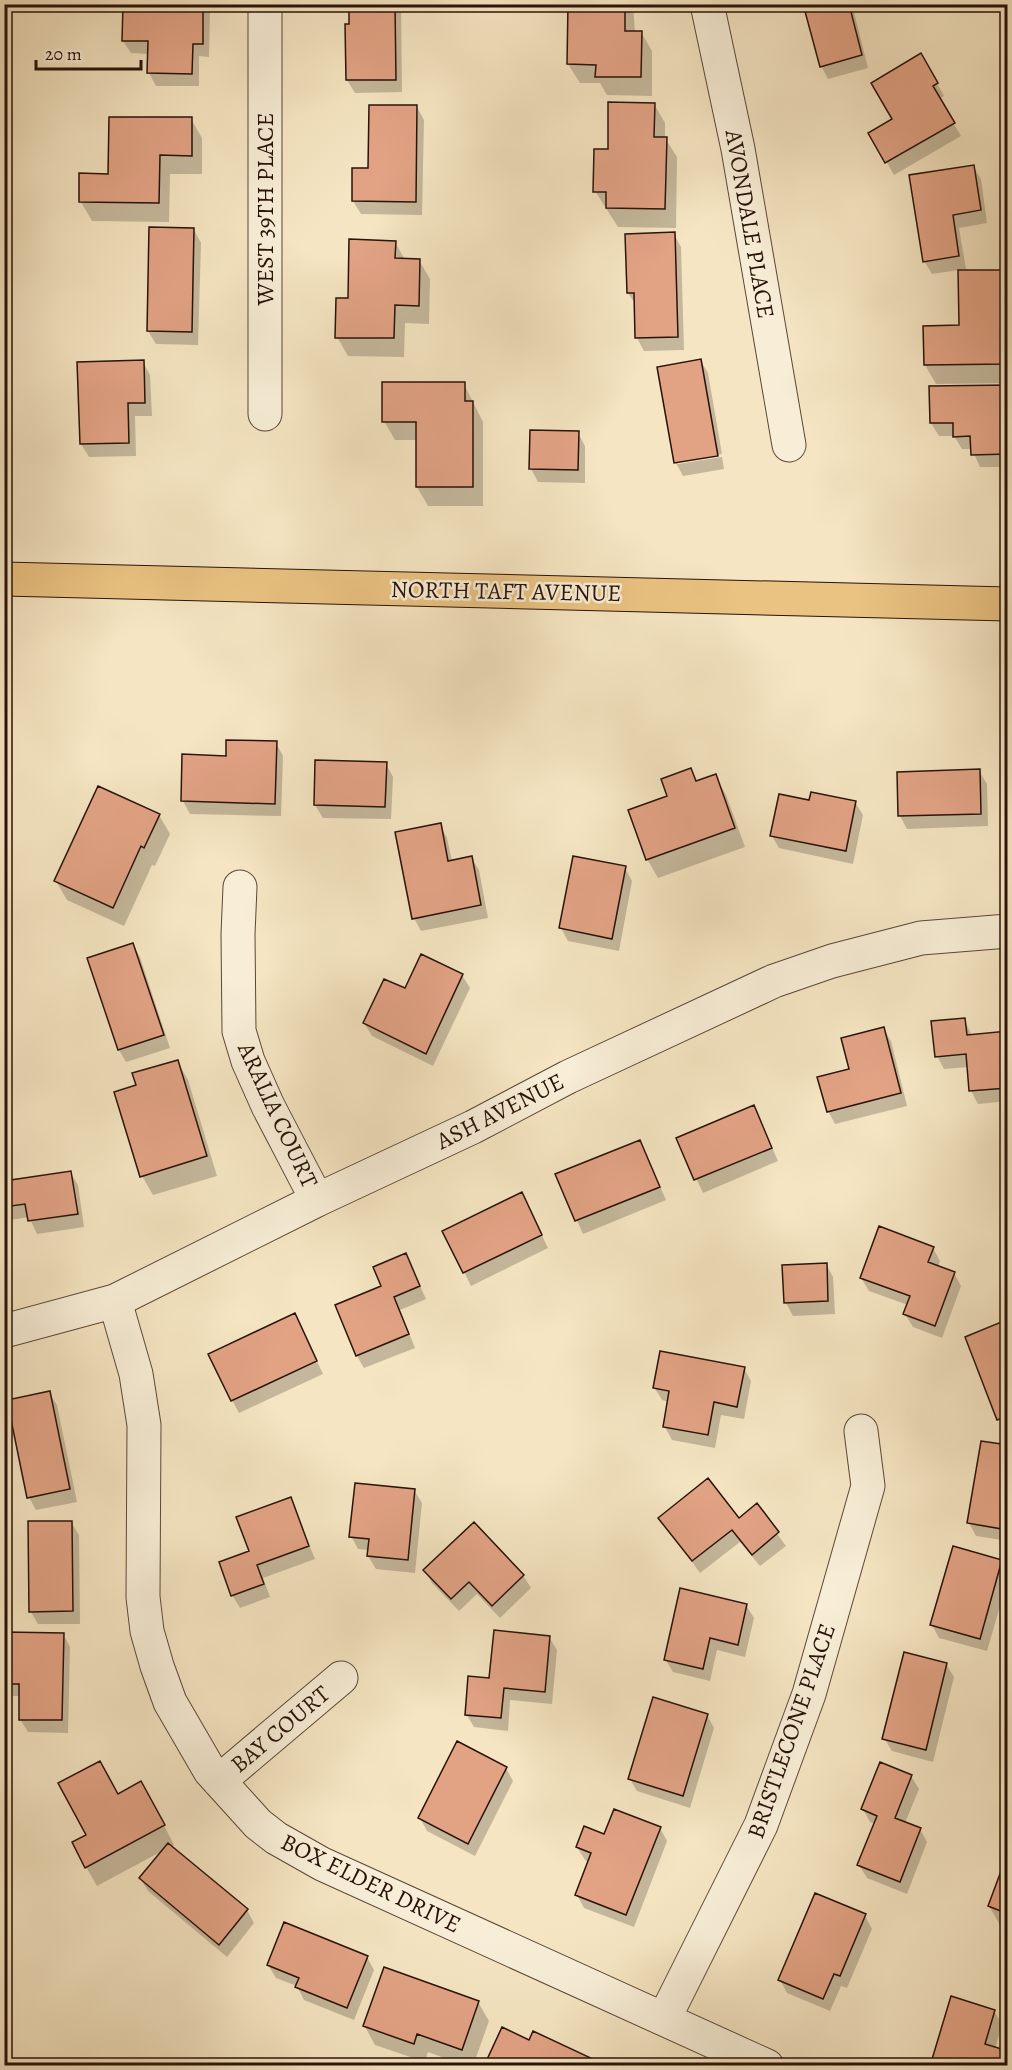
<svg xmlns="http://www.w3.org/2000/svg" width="1012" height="2070" viewBox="0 0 1012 2070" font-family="Alegreya,serif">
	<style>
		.shadow { fill: #0003 }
		.building { fill: #e2a385; stroke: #281209; stroke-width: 1.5 }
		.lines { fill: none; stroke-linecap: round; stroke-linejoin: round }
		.minor-casing { stroke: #5b4737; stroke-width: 35 }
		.major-casing { stroke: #281209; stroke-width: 35 }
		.minor { stroke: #f8eed7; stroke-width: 33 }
		.major { stroke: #eac281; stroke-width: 33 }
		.labels { text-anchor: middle; stroke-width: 5; stroke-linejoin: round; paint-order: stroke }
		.street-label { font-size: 24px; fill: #281209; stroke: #f8eed7 }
	</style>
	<rect width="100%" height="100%" fill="#f5e5c2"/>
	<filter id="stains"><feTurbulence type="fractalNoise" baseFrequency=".00333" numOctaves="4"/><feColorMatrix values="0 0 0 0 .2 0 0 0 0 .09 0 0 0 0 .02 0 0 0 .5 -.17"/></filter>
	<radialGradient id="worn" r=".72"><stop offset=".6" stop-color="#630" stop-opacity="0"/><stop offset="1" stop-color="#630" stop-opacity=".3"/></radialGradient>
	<!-- shadow -->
	<path class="shadow" d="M124,4H207L210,9L209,57L199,56V86H156L149,73V54L131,53L123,41Z
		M350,4H401L402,92L355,93L347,80Z
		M569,4H633L635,32H641L652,51V96L607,95L600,83H580L568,64Z
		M805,4H852L868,68L828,79L821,66Z
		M921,55L944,96L939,99L961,136L894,175L871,134L894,120Z
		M654,104L665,123V138L677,157L676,228L618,227L595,191L610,151Z
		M417,107L424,120L422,215L361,214L353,201L369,170Z
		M191,119L202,138V174H170L169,222L92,221L81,202L109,175Z
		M973,166L981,179L987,223L959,228L966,269L932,274L924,261Z
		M194,230L201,243L198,345L156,344L148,331Z
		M674,234L681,247L684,350L644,351L637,338L636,305L628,293Z
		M395,242L405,260H419L430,279L429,324L405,323L404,357L348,356L337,337L349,300Z
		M1004,271L1008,276V383L936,384L925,365Z
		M700,360L708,373L722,454L678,461V464L722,457L724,469L683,476L676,463L659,368Z
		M143,362L150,375L152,416H135L136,456L89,457L81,444Z
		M464,384L483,422V506H428L417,487V440H395L384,421Z
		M1008,386V467H980L972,449H962L954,436H939L931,423V387Z
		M578,433L585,446V483L538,482L531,469Z
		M276,743L283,756L281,816L190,814L183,801L228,757Z
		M386,764L393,777L391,819L323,818L315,805Z
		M690,770L697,782L715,776L726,795L745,847L658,878L647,859L669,797Z
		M979,771L987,784L988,826L907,829L900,816Z
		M810,802H855L863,815L853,864L779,848L772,836Z
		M159,815L170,834L155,866L152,865L124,926L67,900L56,881Z
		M440,825L447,838L452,861L471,857L479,870L488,918L421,931L414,918Z
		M625,868L632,881L619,951L568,941L561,928Z
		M133,944L140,957L170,1048L126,1062L119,1050Z
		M462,975L470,988L433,1066L372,1036L364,1023L405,990Z
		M964,1019L972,1036L1008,1033V1101L978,1104L971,1091L968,1067L944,1069L937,1056Z
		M883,1028L891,1041L907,1106L835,1124L828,1111L851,1070Z
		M177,1061L188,1080L217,1176L153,1195L142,1176L138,1086Z
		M754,1107L778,1161L703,1193L678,1139Z
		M640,1142L666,1200L583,1234L557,1175Z
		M70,1172L78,1185L84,1227L37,1234L29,1217L4,1221V1183Z
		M528,1207L548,1248L471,1286L444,1231Z
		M933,1248L940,1261L938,1267L954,1273L961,1286L942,1338L913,1327L905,1314L908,1305L869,1291L861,1278Z
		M406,1255L426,1299L400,1310L415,1348L364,1368L357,1356L383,1287Z
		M826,1264L833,1277L835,1314L793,1316L786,1303Z
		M1006,1322L1008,1325L1006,1432L966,1338Z
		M301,1328L323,1374L239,1413L232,1400Z
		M744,1368L751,1381L744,1419L721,1415L715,1448L672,1440L665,1427L669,1402L662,1400L654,1387Z
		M49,1393L57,1405L77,1502L36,1510L29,1497Z
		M1008,1447V1541L976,1536L969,1523Z
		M414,1490L422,1503L415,1573L376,1569L368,1556L369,1550L358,1549L351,1536Z
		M290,1499L315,1559L263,1578L270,1597L240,1608L232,1595L251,1552Z
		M757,1506L786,1546L760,1566L740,1542L700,1573L660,1518L738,1520Z
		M71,1522L79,1535L80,1624H38L31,1612Z
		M1001,1561L1008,1572V1579L987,1651L939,1638L932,1625Z
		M425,1570L523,1575L531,1588L500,1618L477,1594L459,1611L432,1583Z
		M746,1605L754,1618L745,1657L717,1650L710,1681L673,1672L665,1659Z
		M63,1634L70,1647L68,1733L28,1732L20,1719L21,1696H13L5,1683Z
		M549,1637L557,1650L552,1704L510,1700L508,1731L474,1727L466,1714L490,1680Z
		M946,1664L954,1677L933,1762L892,1751L884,1738Z
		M707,1715L714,1728L690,1808L637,1791L630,1779Z
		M506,1768L513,1781L475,1856L427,1831L420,1818Z
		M911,1776L919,1789L905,1823L920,1829L927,1842L907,1894L867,1878L859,1865L875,1824L870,1822L863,1809Z
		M118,1796L152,1802L174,1845L171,1847L247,1910L254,1923L227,1957L148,1891L140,1878L164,1850L97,1886L86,1867L88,1836Z
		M660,1828L667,1841L634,1927L584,1908L577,1895L589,1862L585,1860L577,1847L604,1836Z
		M1008,1858V1928L1000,1925L989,1906Z
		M865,1916L872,1929L847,1988L841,1986L830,2011L787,1993L780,1980Z
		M1008,1943V1956L1005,1951Z
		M367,1957L374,1970L354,2020L304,2000L297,1986L276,1978L268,1965Z
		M478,2002L489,2021L473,2066H466L428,2052L425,2062L375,2045L364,2025Z
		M994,2011L1002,2024L995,2049L1004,2051L1008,2066H931Z"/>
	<!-- building -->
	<path class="building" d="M123,4H203V44H193L192,74L147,73L148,41H122Z
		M349,4H395L396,80H346L345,24H349Z
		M568,4H625V31H642L641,77H595L596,65L567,64Z
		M803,4H849L862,55L820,67Z
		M921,53L938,83L933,86L955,123L885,163L868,133L892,119L871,83Z
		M608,102L655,103L654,137H667L665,209L606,208V192H593L594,149H608Z
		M369,105H417L416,202L352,201V168H368Z
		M109,117H192V156L160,155L159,203L79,202V173L108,174Z
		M974,165L981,210L953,215L959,256L923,262L909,175Z
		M149,227L194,228L192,332L147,331Z
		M675,232L678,337L635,338L634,293H627L625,234Z
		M349,239L396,241L395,258L420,259L419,306L395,305L394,338H335L336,298H348Z
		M958,270H1005L1007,364L924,365L923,326L959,325Z
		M701,359L718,456L674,463L657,367Z
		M144,360L145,403H128L129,443L80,444L77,362Z
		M382,382H465V401H473V487H416V422H382Z
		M1008,385V454L971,455L970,436L953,437V423H930L929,386Z
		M530,430L579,431L578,470L529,469Z
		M226,740L277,741L275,804L181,801L182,754L226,756Z
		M315,760L387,762L385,807L314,805Z
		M691,768L696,781L716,774L735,828L646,860L628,810L667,796L661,779Z
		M980,769L981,814L898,816L897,772Z
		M98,786L160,814L144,848L141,846L113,908L54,881Z
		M811,792L856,801L846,851L770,836L779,794L809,800Z
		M441,823L448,861L472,856L481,905L412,919L395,832Z
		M573,856L626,866L612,939L559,928Z
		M133,943L164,1035L118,1050L87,958Z
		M421,954L463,974L426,1054L363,1023L384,979L405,988Z
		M965,1018L967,1035L1008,1031V1088L969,1091L966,1054L935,1057L931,1021Z
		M884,1027L901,1093L827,1112L817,1077L849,1069L841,1038Z
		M178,1060L207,1156L140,1177L114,1092L136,1085L132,1073Z
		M754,1105L772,1148L694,1180L676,1138Z
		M640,1140L660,1187L575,1221L555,1174Z
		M71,1171L78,1214L28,1221L25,1204L4,1207V1181Z
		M522,1192L542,1235L463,1273L442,1231Z
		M879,1226L934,1247L928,1262L955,1272L935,1326L903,1314L910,1296L860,1278Z
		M406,1253L420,1286L394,1297L409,1334L356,1356L335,1305L381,1286L373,1267Z
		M827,1263L828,1301L784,1303L782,1265Z
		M295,1313L317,1361L231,1401L208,1354Z
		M1006,1320L1008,1416L997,1420L965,1337Z
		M660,1351L745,1367L737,1407L714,1402L708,1435L663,1427L669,1391L653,1388Z
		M50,1391L70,1489L27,1498L7,1400Z
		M981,1441L1008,1445V1530L967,1523Z
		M708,1478L739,1518L757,1503L779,1532L752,1555L732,1530L692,1561L658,1518Z
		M355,1483L415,1489L408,1560L367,1556L369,1539L349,1537Z
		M291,1497L309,1546L257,1565L264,1584L231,1596L219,1562L249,1551L236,1517Z
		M28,1521H72L73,1611L29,1612Z
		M474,1522L524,1575L492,1606L469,1582L451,1599L423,1570Z
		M953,1546L1002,1560L980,1639L930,1625Z
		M680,1588L747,1604L738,1645L710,1638L703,1669L664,1660Z
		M494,1630L550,1636L545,1692L504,1688L501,1718L465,1715L468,1676L489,1678Z
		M5,1632L64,1633L62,1720H19V1684H4Z
		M904,1652L947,1663L926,1750L882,1739Z
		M653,1697L708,1714L683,1796L628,1779Z
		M457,1741L507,1767L468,1844L418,1818Z
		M100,1761L118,1794L141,1781L165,1825L85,1868L72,1842L86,1835L58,1783Z
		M880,1762L912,1775L895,1818L921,1828L900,1882L857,1865L877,1816L861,1809Z
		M614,1809L661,1827L626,1915L575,1895L591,1853L576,1847L584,1826L604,1834Z
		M168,1843L248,1909L219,1945L139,1878Z
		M1007,1855H1008V1914L988,1906Z
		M815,1893L866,1914L840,1976L834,1974L823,1999L778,1980Z
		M284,1922L368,1956L347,2008L295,1987L299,1978L267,1965Z
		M384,1967L479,2001L462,2050L417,2034L414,2044L363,2026Z
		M951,1996L995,2010L985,2044L1005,2050L1001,2066H930Z
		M502,2027L529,2040L533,2031L593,2059L590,2066H484Z
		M38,2061H98V2066H38Z"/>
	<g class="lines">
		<!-- minor casing -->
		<g class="minor-casing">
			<path id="minor" d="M265,4V414
				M707,4L738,149L789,445
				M240,887L238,934L239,1031L248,1061L268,1106L317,1200
				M115,1301L136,1374L144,1425L143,1597L147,1631L157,1666L170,1702L210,1771L258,1824L276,1838L322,1864L767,2066
				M4,1331L115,1301L317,1200L473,1127L568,1077L774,981L832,961L921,938L1008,931
				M219,1781L341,1678
				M665,2017L761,1825L809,1694L868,1486L861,1431"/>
		</g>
		<!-- major casing -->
		<g class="major-casing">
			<path id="major" d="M4,579L1008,604"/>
		</g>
		<!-- minor -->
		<use href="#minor" class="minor"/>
		<!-- major -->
		<use href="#major" class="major"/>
	</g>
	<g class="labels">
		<!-- street labels -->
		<g class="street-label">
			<text transform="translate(265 209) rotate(-90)" y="8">WEST 39TH PLACE</text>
			<text transform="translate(750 224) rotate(80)" y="8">AVONDALE PLACE</text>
			<text transform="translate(506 591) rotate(1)" y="8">NORTH TAFT AVENUE</text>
			<text transform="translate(500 1111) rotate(-27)" y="8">ASH AVENUE</text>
			<text transform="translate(278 1115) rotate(65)" y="8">ARALIA COURT</text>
			<text transform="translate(280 1729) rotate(-40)" y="8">BAY COURT</text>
			<text transform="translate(791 1731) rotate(-71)" y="8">BRISTLECONE PLACE</text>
			<text transform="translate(371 1883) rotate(26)" y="8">BOX ELDER DRIVE</text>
		</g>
	</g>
	<!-- margin -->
	<rect width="1012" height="2070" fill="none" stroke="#f5e5c2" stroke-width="24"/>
	<rect x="6" y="6" width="1000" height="2058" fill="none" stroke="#281209" stroke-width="3"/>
	<rect x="12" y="12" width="988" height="2046" fill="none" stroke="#281209" stroke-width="1.5"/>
	<!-- scale -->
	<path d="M36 60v9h105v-9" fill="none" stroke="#281209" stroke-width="3"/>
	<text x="45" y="60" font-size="18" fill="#281209" stroke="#f8eed7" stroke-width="4.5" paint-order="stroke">20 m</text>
	<rect width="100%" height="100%" filter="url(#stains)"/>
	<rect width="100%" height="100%" fill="url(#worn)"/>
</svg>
